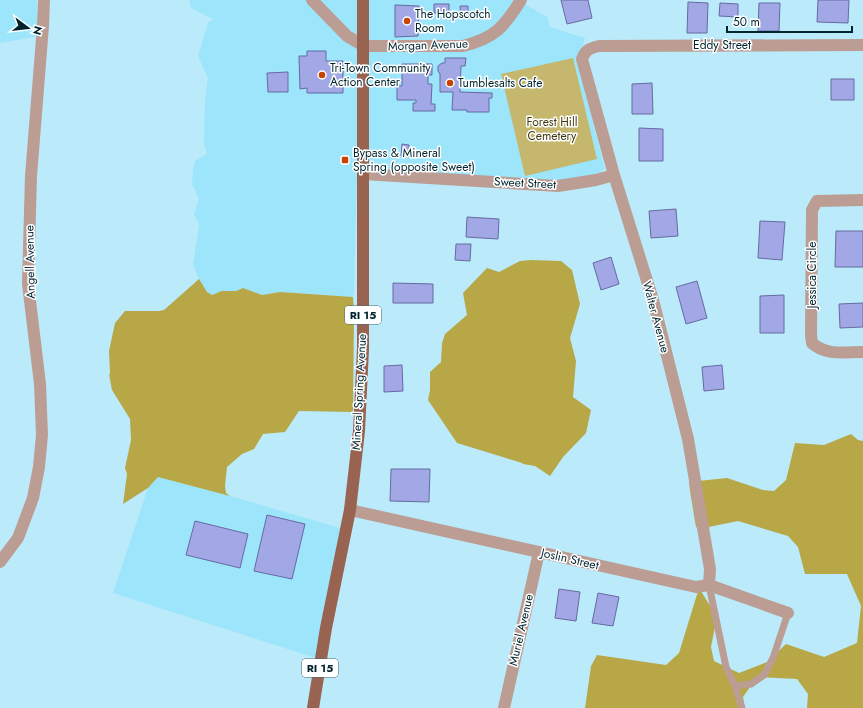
<svg xmlns="http://www.w3.org/2000/svg" width="863" height="708" viewBox="0 0 863 708" font-family="Jost,sans-serif">
	<style>
		.built { fill: #9ce5fb }
		.green { fill: #c5b86e }
		.forest { fill: #b7a747 }
		.building { fill: #a2a8e5; stroke: #656aa2 }
		.lines { fill: none; stroke-linecap: round; stroke-linejoin: round }
		.lane { stroke: #bc9d93; stroke-width: 7 }
		.street { stroke: #bc9d93; stroke-width: 12 }
		.primary { stroke: #986351; stroke-width: 12 }
		.poi-dot { fill: #c84200; stroke: #fff; stroke-width: 1.5 }
		.labels { text-anchor: middle; stroke-width: 3; stroke-linejoin: round; paint-order: stroke }
		.shield { fill: #fff; stroke: #4c666d; stroke-width: 1 }
		.shield-label { font-size: 11px; font-weight: bold; fill: #00242e }
		.poi-label { font-size: 12px; fill: #00242e; stroke: #fff; text-anchor: start }
		.street-label { font-size: 12px; fill: #00242e; stroke: #fff }
		.park-label { font-size: 12px; fill: #413a11; stroke: #fff }
	</style>
	<rect width="100%" height="100%" fill="#bbebfa"/>
	<!-- built -->
	<path class="built" d="M0,0H37L38,34L35,37L0,43Z
		M189,0H518L547,17L550,27L585,38L583,46L576,57L605,169L599,173L565,181L358,168L357,174L354,290L353,297L280,292L262,295L243,288L236,291H222L212,295L207,292L199,279L193,265L199,225L194,214L199,199L192,184L193,170L195,161L207,154L204,144L205,102L208,78L198,56L208,23L213,19L191,8Z
		M158,477L230,496L340,528L339,540L316,658L113,593L148,488Z"/>
	<!-- green -->
	<path class="green" d="M573,58L597,159L525,176L501,74Z"/>
	<!-- forest -->
	<path class="forest" d="M531,260L561,261L572,270L580,304L570,338L576,361L573,397L591,410L586,433L563,457L550,476L535,466L523,464L522,463L457,443L428,400L430,390V372L441,362L442,343L445,334L467,315L463,293L487,268L499,272L520,261Z
		M199,279L207,292L212,295L222,291H236L243,288L262,295L280,292L353,297L354,313L353,412L299,411L285,432L263,434L254,449L242,454L227,467L225,486L226,493L230,496L158,477L148,488L123,504L127,474L125,468L131,440L130,419L112,390L109,374H110L109,351L115,323L125,311H159L164,310Z
		M851,434L858,440L863,441V708H807L808,694L797,679L757,677L743,697L745,708H585L591,666L597,655L666,665L679,653L699,588L717,617L711,647L714,661L739,673L767,662L786,644L824,657L857,643L861,606L847,574H805L798,547L788,536L738,521L699,529L696,527L690,491L689,482L727,478L763,490L774,491L786,480L795,443L824,445Z"/>
	<!-- building -->
	<path class="building" d="M561,0H588L592,18L567,24Z
		M818,0H849L848,23L817,22Z
		M688,2L708,3L707,33H687Z
		M720,3L738,4V17L719,16Z
		M759,3H780L779,31H758Z
		M434,4H449V12L434,13Z
		M395,5L419,6L418,36L395,37Z
		M460,6H468V18H461Z
		M307,51H326V61H343V93H307V88L300,89L299,56H307Z
		M445,58H466L465,66H461L460,92L492,93V98H489V112H467V110H452L453,92H440V74L438,71V66L442,63H445Z
		M402,64H432V75H428V84H432L431,104H435V111H413V103H416V100H397V86H402Z
		M288,72V92H268L267,73Z
		M831,79H854V100H831Z
		M652,83L653,114H632V84Z
		M639,128L663,129V161H639Z
		M402,144L409,145V157L401,156Z
		M676,209L678,236L651,238L649,211Z
		M467,217L499,219L498,239L466,237Z
		M760,221L785,222L782,260L758,258Z
		M836,231H863V267H835Z
		M456,244H471L470,261L455,260Z
		M611,257L619,284L601,290L593,263Z
		M697,281L707,318L686,324L676,287Z
		M393,283L433,284V303H393Z
		M784,295V333H760V296Z
		M863,303V327L840,328L839,304Z
		M402,365L403,391L384,392V366Z
		M722,365L724,389L704,391L702,367Z
		M391,469H430L429,502L390,501Z
		M267,515L305,524L292,579L254,571Z
		M195,521L248,534L240,568L186,555Z
		M559,589L580,592L576,621L555,618Z
		M598,593L619,597L613,626L592,623Z"/>
	<g class="lines">
		<!-- lane -->
		<path class="lane" d="M709,585L726,667L735,686L751,684L764,675L773,658L788,613
			M735,686L742,708"/>
		<!-- street -->
		<path class="street" d="M312,0L347,36L364,46H463C495,38 504,27 521,0
			M363,174L558,186L596,180L614,175
			M863,200L817,201L812,210L811,335L812,343C826,356 845,352 863,352
			M350,510L696,587L709,585L788,613
			M0,562L18,538L33,498L39,467L42,435L40,384L28,284L31,176L43,26L44,0
			M709,585L710,569L688,439L653,300L614,175L582,59C585,50 590,48 599,46L863,45
			M504,708L539,552"/>
		<!-- primary -->
		<path class="primary" d="M313,708L326,628L350,510L359,431L363,349V0"/>
	</g>
	<!-- markers -->
	<g class="poi-dot">
		<circle cx="407" cy="21" r="4"/>
		<circle cx="322" cy="75" r="4"/>
		<circle cx="450" cy="83" r="4"/>
		<rect x="341" y="156" width="8" height="8" rx="2"/>
	</g>
	<g class="labels">
		<!-- shield labels -->
		<g class="shield">
			<rect x="345" y="306" width="36" height="18" rx="3"/>
			<rect x="302" y="659" width="36" height="18" rx="3"/>
		</g>
		<g class="shield-label">
			<text x="363" y="319">RI 15</text>
			<text x="320" y="672">RI 15</text>
		</g>
		<!-- poi labels -->
		<g class="poi-label">
			<text x="415" y="18">The Hopscotch<tspan x="415" dy="14">Room</tspan></text>
			<text x="330" y="72">Tri-Town Community<tspan x="330" dy="14">Action Center</tspan></text>
			<text x="458" y="87">Tumblesalts Cafe</text>
			<text x="353" y="157">Bypass &amp; Mineral<tspan x="353" dy="14">Spring (opposite Sweet)</tspan></text>
		</g>
		<!-- street labels -->
		<g class="street-label">
			<text transform="translate(428 45) rotate(-2)" y="4">Morgan Avenue</text>
			<text x="722" y="49">Eddy Street</text>
			<text transform="translate(525 183) rotate(3)" y="4">Sweet Street</text>
			<text transform="translate(30 262) rotate(-91)" y="4">Angell Avenue</text>
			<text transform="translate(812 275) rotate(-90)" y="4">Jessica Circle</text>
			<text transform="translate(656 317) rotate(75)" y="4">Walter Avenue</text>
			<text transform="translate(359 392) rotate(-87)" y="4">Mineral Spring Avenue</text>
			<text transform="translate(570 559) rotate(13)" y="4">Joslin Street</text>
			<text transform="translate(521 630) rotate(-77)" y="4">Muriel Avenue</text>
		</g>
		<!-- park labels -->
		<g class="park-label">
			<text x="552" y="126">Forest Hill<tspan x="552" dy="14">Cemetery</tspan></text>
		</g>
	</g>
	<!-- north arrow -->
	<g transform="translate(28 28) rotate(105)" stroke="#ffffff" stroke-width="3" paint-order="stroke">
	<path d="M0-3L7 15L0 10L-7 15Z" fill="#00242e"/>
	<text y="-6" font-size="11" font-weight="bold" text-anchor="middle" fill="#00242e">N</text>
	</g>
	<!-- scale -->
	<path d="M727 26v6h125v-6" fill="none" stroke="#00242e" stroke-width="2"/>
	<text x="733" y="26" font-size="12" fill="#00242e" stroke="#ffffff" stroke-width="3" paint-order="stroke">50 m</text>
</svg>
